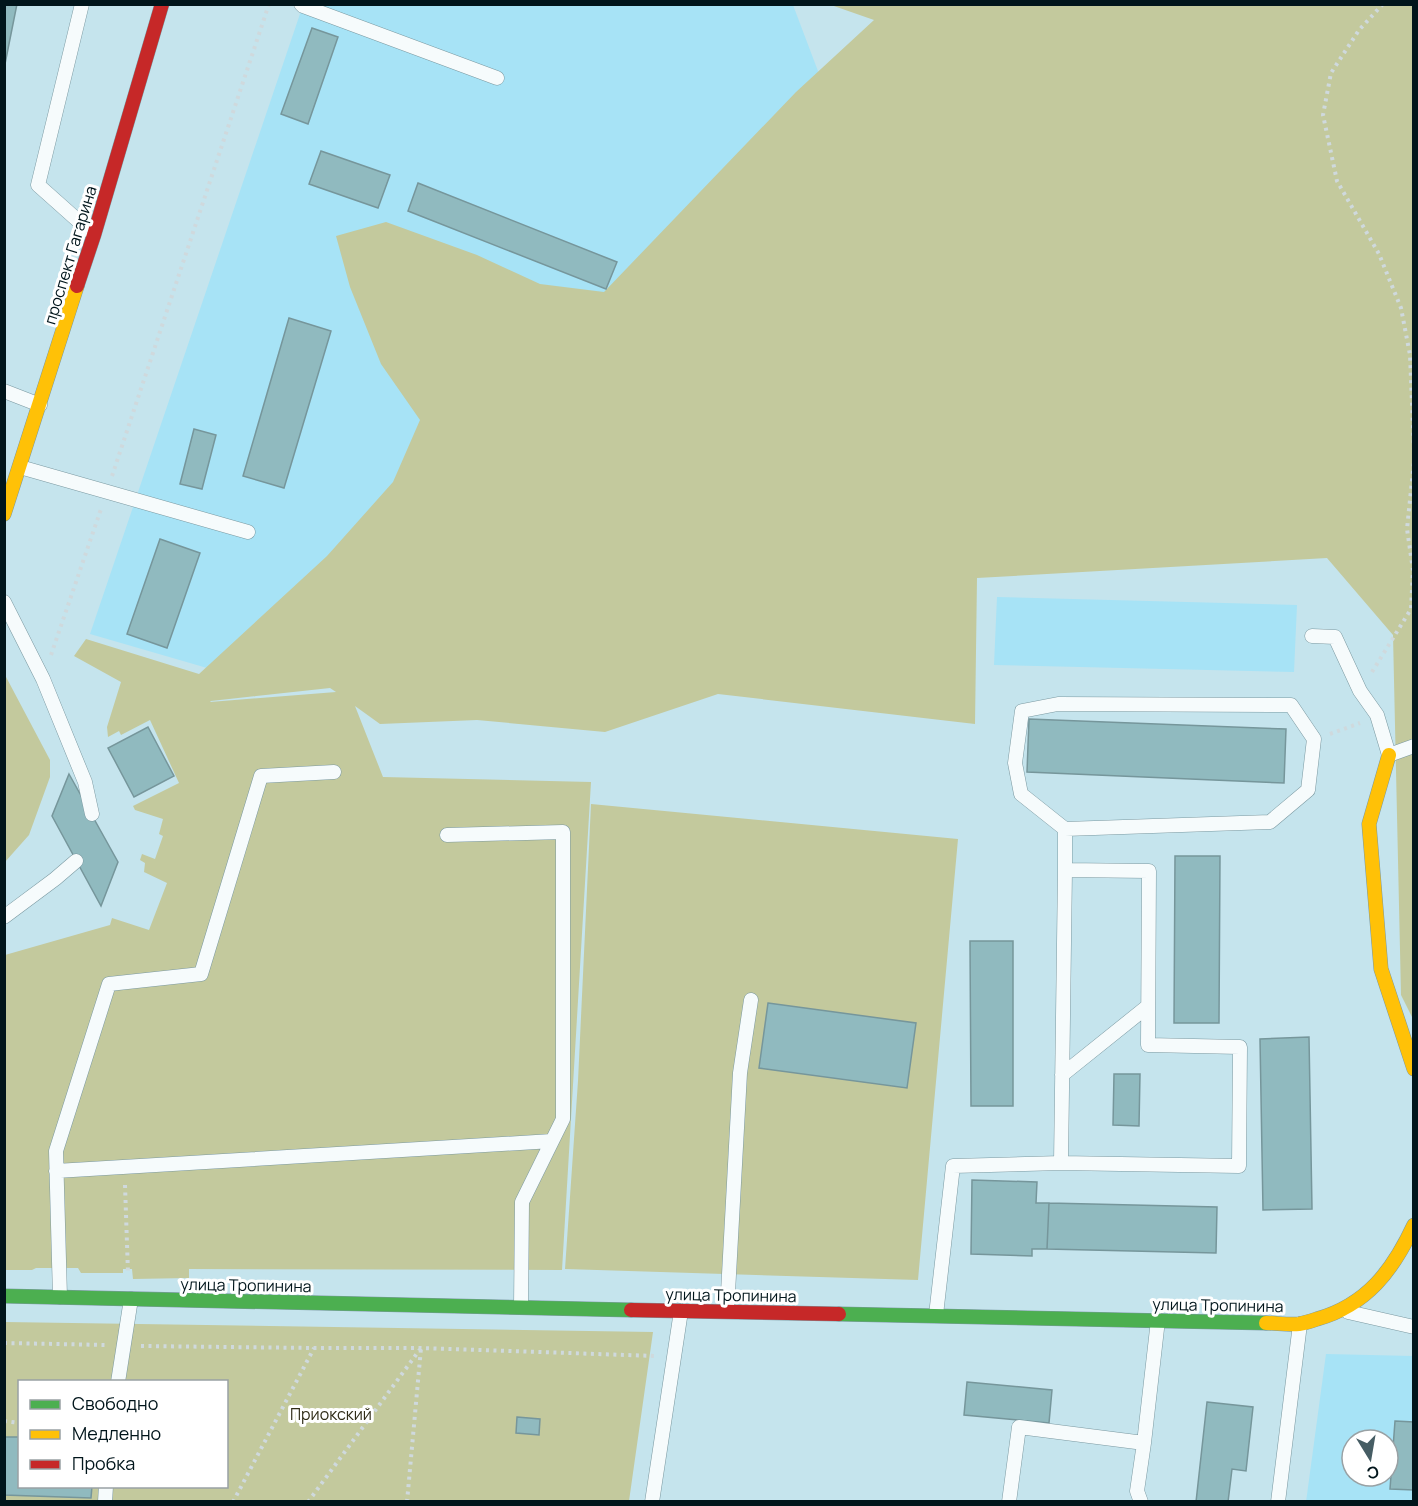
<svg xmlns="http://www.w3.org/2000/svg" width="1418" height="1506" viewBox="0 0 1418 1506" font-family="Manrope,sans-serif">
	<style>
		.built { fill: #a7e3f6; fill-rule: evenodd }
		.green { fill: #c3c99d; fill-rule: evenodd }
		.building { fill: #90babf; stroke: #76969b; stroke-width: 1.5 }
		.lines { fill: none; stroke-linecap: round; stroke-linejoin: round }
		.lane-casing { stroke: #7b99a1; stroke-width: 15 }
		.fast-casing { stroke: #7b99a1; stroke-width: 15 }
		.slow-casing { stroke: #7b99a1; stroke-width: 15 }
		.jam-casing { stroke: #7b99a1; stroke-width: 15 }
		.path { stroke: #cfd9dd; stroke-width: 4; stroke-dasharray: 3 4.5; stroke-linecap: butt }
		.lane { stroke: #f6fbfc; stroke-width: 14 }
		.fast { stroke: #4caf50; stroke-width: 14 }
		.slow { stroke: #ffc107; stroke-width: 14 }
		.jam { stroke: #c62828; stroke-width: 14 }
		.labels { text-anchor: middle; stroke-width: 6; stroke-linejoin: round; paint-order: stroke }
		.street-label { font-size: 16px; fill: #01151b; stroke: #fff }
		.park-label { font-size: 16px; fill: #302c17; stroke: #fff }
	</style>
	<rect width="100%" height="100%" fill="#c5e4ed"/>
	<!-- built -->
	<path class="built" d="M303,5H793L824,87L214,670L90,634Z
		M997,597L1297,605L1294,672L994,665Z
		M1326,1354L1413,1356V1501L1306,1502ZM1352,1440H1388V1476H1352Z"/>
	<!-- green -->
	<path class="green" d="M831,5H1413V1019L1401,995L1393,635L1327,558L977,578L975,724L718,694L605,732L477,720L380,724L355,706L383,777L591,782L562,1270L189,1269V1278L133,1279L132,1269H123V1273H81L78,1268H36L32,1270H5V955L110,925L112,918L149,930L167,883L144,872L145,863L140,860L142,854L155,859L163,836L159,834L163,819L135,810L133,806L179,783L150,720L121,735L119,731L108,737L107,727L121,682L74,656L86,639L199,674L327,556L393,482L420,420L381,364L350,287L336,236L386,222L477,255L540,284L604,292L796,92L874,20ZM330,688L336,692L210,702L211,701Z
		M5,675L50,760V777L29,835L5,862Z
		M591,804L958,839L918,1280L565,1269L578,1081Z
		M5,1322L653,1332L629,1501L5,1502ZM20,1382H226V1486H20Z"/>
	<!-- building -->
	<path class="building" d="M4,4H17L4,69Z
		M312,28L338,37L308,124L281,114Z
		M321,151L390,175L378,208L309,184Z
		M418,183L617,262L606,289L408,211Z
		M289,318L331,331L284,488L243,476Z
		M194,429L216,435L202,489L180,484Z
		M160,539L200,553L167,648L127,634Z
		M1029,719L1286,729L1284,783L1027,772Z
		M148,727L174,776L134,797L108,748Z
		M69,774L118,862L101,906L52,816Z
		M1175,856H1220L1219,1023H1174Z
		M970,941H1013V1106H971Z
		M768,1003L916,1023L907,1088L759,1068Z
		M1309,1037L1312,1209L1263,1210L1260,1039Z
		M1114,1074H1140L1139,1126L1113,1125Z
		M972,1180L1037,1182L1036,1203H1049L1047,1249H1032V1256L971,1254Z
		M1049,1203L1217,1207L1216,1253L1047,1249Z
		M967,1382L1052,1390L1049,1423L964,1415Z
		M1207,1402L1253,1407L1246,1471L1232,1469L1228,1502H1196Z
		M517,1417L540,1419L539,1435L516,1433Z
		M1395,1421L1414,1422V1490L1390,1489Z
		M4,1437H20V1486H92L91,1498L4,1495Z"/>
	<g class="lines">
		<!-- lane casing -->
		<g class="lane-casing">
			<path id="lane" d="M82,4L38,185L93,234
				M301,4L303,6L497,78
				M4,391L40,405
				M20,467L248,532
				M4,602L43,679L85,782L92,814
				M1312,636L1335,637L1360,691L1377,715L1389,755L1414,746
				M447,835L563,832V1119L522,1202L521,1307
				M1065,870V829L1270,822L1308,790L1314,739L1291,705L1058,704L1022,711L1015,763L1021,794L1065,829
				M4,917L55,879L76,861
				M1062,1075L1148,1006
				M56,1171L552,1141
				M60,1297L56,1151L109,984L201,974L261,776L334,772
				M727,1311L740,1073L751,1000
				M1348,1312L1414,1327
				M936,1315L953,1166L1061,1163L1239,1166L1240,1047L1148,1045L1149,871L1065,870L1061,1163
				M118,1382L131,1299
				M105,1502L106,1486
				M652,1502L681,1311
				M1009,1502L1019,1427L1144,1443L1158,1320
				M1141,1502L1137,1491L1144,1443
				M1278,1502L1300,1324"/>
		</g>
		<!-- fast casing -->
		<g class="fast-casing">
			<path id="fast" d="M4,1296L631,1310
				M839,1314L1266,1323"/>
		</g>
		<!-- slow casing -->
		<g class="slow-casing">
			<path id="slow" d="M4,514L77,286
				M1389,755L1369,824L1381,969L1414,1069
				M1266,1323C1276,1323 1288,1325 1299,1324C1305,1323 1311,1321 1317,1319C1367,1305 1393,1270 1414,1225"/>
		</g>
		<!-- jam casing -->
		<g class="jam-casing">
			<path id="jam" d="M77,286L94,235L162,4
				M631,1310L839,1314"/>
		</g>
		<!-- path -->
		<path class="path" d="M1383,4L1359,30L1331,73L1323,115L1337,181L1379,254L1401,308L1410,355L1414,451
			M112,476L269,4
			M51,655L101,509
			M1372,672L1411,609L1413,570L1407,529L1414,461
			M1330,734L1360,723
			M125,1185L128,1273
			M4,1343L107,1345
			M141,1346L314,1348H421L656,1356
			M4,1421L20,1423
			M233,1502L314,1348
			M308,1502L421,1348
			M407,1502L421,1348"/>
		<!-- lane -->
		<use href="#lane" class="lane"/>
		<!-- fast -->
		<use href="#fast" class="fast"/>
		<!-- slow -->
		<use href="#slow" class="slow"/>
		<!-- jam -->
		<use href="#jam" class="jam"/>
	</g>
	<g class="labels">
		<!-- street labels -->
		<g class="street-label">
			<text transform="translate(70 255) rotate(-73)" y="6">проспект Гагарина</text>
			<text transform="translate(246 1285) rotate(1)" y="6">улица Тропинина</text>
			<text transform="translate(731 1295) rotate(1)" y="6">улица Тропинина</text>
			<text transform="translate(1218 1305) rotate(1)" y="6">улица Тропинина</text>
		</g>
		<!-- park labels -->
		<g class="park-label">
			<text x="331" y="1420">Приокский</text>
		</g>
	</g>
	<!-- border -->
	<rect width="1418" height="1506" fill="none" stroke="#01151b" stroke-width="12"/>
	<!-- legend -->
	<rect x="18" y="1380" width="210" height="108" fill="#ffffff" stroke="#99a1a4" stroke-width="1.5"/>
	<rect x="30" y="1400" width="30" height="9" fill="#4caf50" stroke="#99a1a4" stroke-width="1.5"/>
	<text x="72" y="1410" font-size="18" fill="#01151b">Свободно</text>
	<rect x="30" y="1430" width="30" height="9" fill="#ffc107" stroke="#99a1a4" stroke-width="1.5"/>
	<text x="72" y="1440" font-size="18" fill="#01151b">Медленно</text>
	<rect x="30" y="1460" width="30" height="9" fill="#c62828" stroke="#99a1a4" stroke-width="1.5"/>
	<text x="72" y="1470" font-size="18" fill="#01151b">Пробка</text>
	<!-- north arrow -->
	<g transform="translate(1370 1458) rotate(169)"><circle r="28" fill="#ffffff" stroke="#99a1a4" stroke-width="1.5"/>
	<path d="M0-4.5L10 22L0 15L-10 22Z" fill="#465d64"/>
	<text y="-9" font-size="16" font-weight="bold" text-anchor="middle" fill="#01151b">С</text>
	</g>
</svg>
